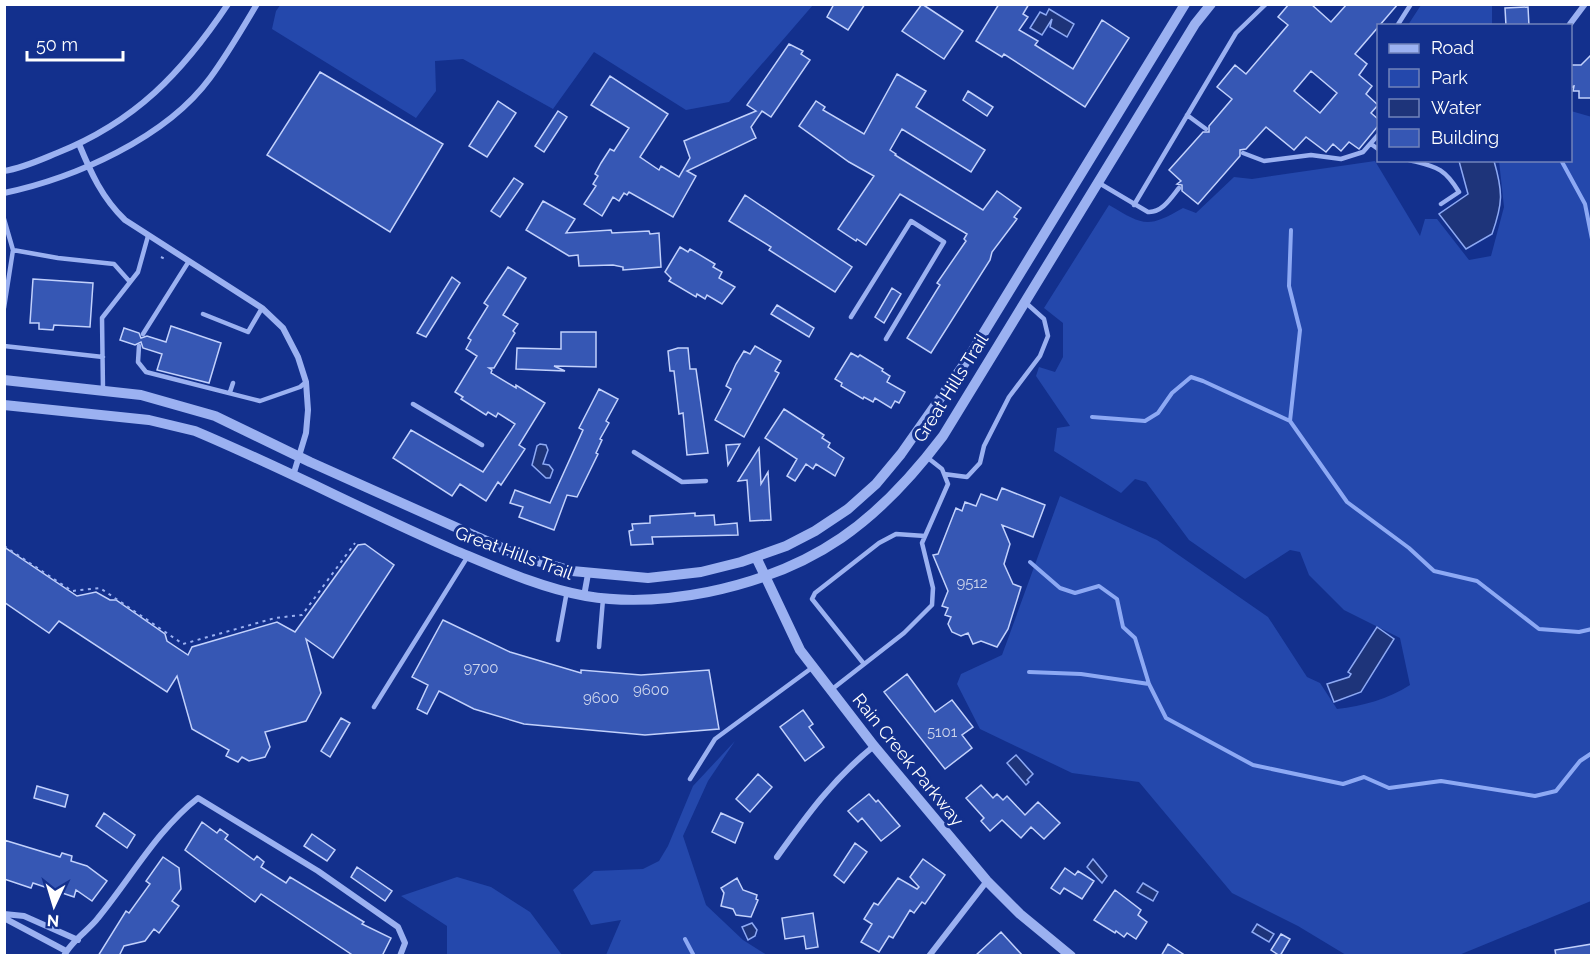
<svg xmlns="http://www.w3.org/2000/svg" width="1596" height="960" viewBox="0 0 1596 960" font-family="Raleway,sans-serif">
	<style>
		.green { fill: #2448ac }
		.water { fill: #1e347a; stroke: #8da9f4; stroke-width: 1.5 }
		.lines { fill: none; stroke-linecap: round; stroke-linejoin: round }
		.stream { stroke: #8da9f4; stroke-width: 4 }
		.building { fill: #3657b4; stroke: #c2d1fc; stroke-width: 1.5; fill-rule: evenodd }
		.path { stroke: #9bb1f1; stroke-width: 2; stroke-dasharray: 3 4.5; stroke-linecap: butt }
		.service { stroke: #9bb1f1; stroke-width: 4.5 }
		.minor { stroke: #9bb1f1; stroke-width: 6 }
		.tertiary { stroke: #9bb1f1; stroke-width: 10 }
		.labels { text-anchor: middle; stroke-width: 6; stroke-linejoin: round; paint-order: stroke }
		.number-label { font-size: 15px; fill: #cdd5ec }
		.street-label { font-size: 18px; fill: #fff; stroke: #13308d }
	</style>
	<rect width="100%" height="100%" fill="#13308d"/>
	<!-- green -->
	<path class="green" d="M281,4H813V5L729,102L686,110L594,52L553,109L463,59L435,61L436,91L416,118L272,29L276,11Z
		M1421,5H1492V25H1408Z
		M1571,111L1592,117L1591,901L1459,955H1346L1298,926L1232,893L1139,782L1072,773L980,729L957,684L961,674L1002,655L1060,496L1157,540L1268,617L1307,677L1320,683L1337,709C1363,706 1388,699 1410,685L1400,638L1344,610L1309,575L1300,552L1290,550L1245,579L1189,540L1146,482L1135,479L1121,493L1054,451L1057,428L1070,426L1036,376L1039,367L1055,372L1063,357V323L1044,308L1109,205C1143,225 1147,229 1183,208L1196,213L1234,177L1252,179L1375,161L1420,236L1425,219H1437L1469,260L1491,256L1504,207L1499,161L1570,160Z
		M735,741L708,781L683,836L706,905L743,940L767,955H606L621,920L591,925L573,890L594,871L643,869L659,861L668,846L693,786Z
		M457,877L491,887L530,912L562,955H447V926L401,896Z"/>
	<!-- water -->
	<path class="water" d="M1049,9L1074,24L1067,37L1050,27L1052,19L1042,35L1030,28L1040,12L1046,15Z
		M1459,161H1494C1503,192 1503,203 1492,234L1466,249L1439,214L1468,194Z
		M540,444L546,445L548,450L543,464L549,465L553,470L550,478H546L532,465L537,446Z
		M1377,627L1394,639L1361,692L1334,702L1327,684L1349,677L1351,674L1348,672Z
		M1016,755L1033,774L1027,780L1029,782L1026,785L1007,763Z
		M1093,859L1107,876L1102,883L1087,867Z
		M1143,883L1158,892L1153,901L1137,892Z
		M752,923L757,930L755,936L748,940L742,927Z
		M1257,924L1274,934L1269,942L1252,932Z"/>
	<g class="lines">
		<!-- stream -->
		<path class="stream" d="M1561,160L1585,204L1592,239
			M1592,318V329
			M1092,417L1145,421L1158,413L1172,393L1191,377L1203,381L1290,421L1347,502L1409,548L1434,571L1477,581L1539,629L1579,632L1592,629
			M1290,421L1300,330L1289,286L1291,230
			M1030,562L1060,588L1075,593L1099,586L1117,599L1123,627L1135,638L1149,684L1166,718L1253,765L1343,784L1364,777L1389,788L1441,781L1535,796L1556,791L1580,761L1592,753
			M1029,672L1081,674L1149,684
			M685,939L694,956"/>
	</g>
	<!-- building -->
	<path class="building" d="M834,4H865L848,30L827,17Z
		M922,4L963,31L944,59L902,31Z
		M999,4H1029L1023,14L1028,17L1019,30L1038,41L1035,45L1073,69L1102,20L1129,38L1085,107L1004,54L1002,57L976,41Z
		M1289,4H1311L1331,22L1347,4H1398L1355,54L1367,64L1359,75L1372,86L1366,94L1378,105L1371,113L1378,119V126L1359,149L1349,142L1341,151L1333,144L1326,152L1306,137L1294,150L1266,127L1246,149L1240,150V156L1198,204L1182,191V185L1177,184L1181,181L1169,170L1203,132H1209V126L1232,99L1217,87L1235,65L1246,74L1288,25L1278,17ZM1311,71L1337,93L1320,113L1294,91Z
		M1528,7L1529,26H1506L1505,8Z
		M789,44L803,51L801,54L810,60L771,117L762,111L751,127L756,138L687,171L696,176L673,217L629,192L627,195L624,193L619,201L613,197L602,216L584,204L596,186L593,184L598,176L595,174L601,163L610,149L614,151L629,128L591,105L610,76L668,114L640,157L659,170L661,166L679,177L690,158L684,141L756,111L747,105Z
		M1592,54V98H1579V91H1573L1574,86L1570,87V65H1581Z
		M320,72L443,144L390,232L267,155Z
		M897,74L926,91L916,107L985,150L971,172L902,129L890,150L896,154L895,155L983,210L997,191L1021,208L1014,217L1017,219L992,252L990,260L931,353L907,338L940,285L937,283L966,241L964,239L967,234L900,194L866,245L857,239L856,241L838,229L874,176L849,162L799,126L816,101L825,107L823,110L864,134Z
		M968,91L993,107L987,116L963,100Z
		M498,101L516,113L487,157L469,146Z
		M558,111L567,117L544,152L535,146Z
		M514,178L523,184L500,217L491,211Z
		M745,195L852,267L835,292L769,250L771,247L729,221Z
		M543,201L575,219L566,233L611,230L612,233L649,231L650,234L659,233L661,267L623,270V267L613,265L579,266L578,255L569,256L526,230Z
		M680,247L688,252L690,249L715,264L713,267L722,272L719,278L735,287L722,304L707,295L705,299L697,294L696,297L669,281L671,278L665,272Z
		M508,267L526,278L503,315L518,324L513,331L515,333L494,368H489L492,370L491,373L516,388V385L545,403L519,445L525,449L501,485L498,482L486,501L460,484L452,496L393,458L411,430L483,472L515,424L498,413L496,417L488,412L486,415L461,399L463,397L455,392L477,356L466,349L471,340L468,338L488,306L484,303Z
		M452,277L460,283L426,337L417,333Z
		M33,279L93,283L90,327L54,325L53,330L39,329V323H30Z
		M892,288L901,294L884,323L875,317Z
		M777,305L814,328L809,337L771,314Z
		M171,326L221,343L209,383L157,370L162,354L143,348L141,342L135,345L120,340L124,328L139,333L141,338L147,336L166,342Z
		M561,332H596V367L554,366L565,371L516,369L517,348L561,349Z
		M755,346L781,361L775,371L779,373L744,437L715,420L731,389L726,386L736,364L744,351L750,354Z
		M678,348H688L690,369H696L708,453L687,455L683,413L679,414L674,371H670L668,351Z
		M851,353L858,357L860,355L883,369L882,371L890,376L887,382L905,392L899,403L895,401L891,408L875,398L873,402L864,397L863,399L841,386L842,383L835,379Z
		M599,389L618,399L606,421L609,423L600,439L602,440L596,453L598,454L577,497L567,495L554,530L519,517L523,507L510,503L515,490L550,503L583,430L579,428Z
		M784,409L824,435L822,438L830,443L828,447L844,458L835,476L816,464L813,469L806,464L795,481L787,476L797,459L765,438Z
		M740,444L728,465L726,445Z
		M759,448L761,484L768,472L771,520L750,521L747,480L738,481Z
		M1002,488L1045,505L1033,537L1002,525L1010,544L1004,564L1013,584L1021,587L1008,629L997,647L981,641L973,644L968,633L961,636L952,632L948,624L951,617L945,615L948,608L942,606L948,591L933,555L938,554L956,508L962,511L965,502L976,506L981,494L997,500Z
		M695,513V516L714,515L715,525L737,523L738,535L652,537L653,544L631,545L629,531L633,530L632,524L650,523V516Z
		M365,544L394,565L333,658L306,639L321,693L306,721L265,732L270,747L265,757L249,761L242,757L238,762L226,756L229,750L192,729L177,676L167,692L59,621L49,633L4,602V547L77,596L96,592L110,600H116L165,634L167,641L188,655L192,647L277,622L295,632L358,545Z
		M443,620L510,652L581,673V670L641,675L709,670L719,729L645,735L524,724L474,709L439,691L427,714L417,709L428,685L412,677Z
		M907,674L935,712L952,700L973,727L962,735L972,748L945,769L884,692Z
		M803,710L813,724L809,727L824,747L805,761L780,727Z
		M341,718L350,723L330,757L321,751Z
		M758,774L772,787L750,812L736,799Z
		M981,785L993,798L997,794L1003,800L1007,796L1025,815L1038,802L1060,823L1044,839L1031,827L1021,838L1002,820L990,831L981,821L984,818L966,798Z
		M37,786L68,795L65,807L34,798Z
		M869,794L876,802L878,800L900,826L881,841L862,818L858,822L848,811Z
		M104,813L135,835L127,848L96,826Z
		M721,813L743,823L735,843L712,832Z
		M202,822L217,833L220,829L228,835L225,839L254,860L257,856L264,862L261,867L286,883L290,877L364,922L362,924L391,938L382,956H354L261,894L255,902L206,866L185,850Z
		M312,834L335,850L327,861L304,846Z
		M4,840L60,857L62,853L72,856L71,861L87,866L107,881L92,901L76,890L74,897L33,883L31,888L4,879Z
		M855,843L867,852L844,883L834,875Z
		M163,857L179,868L181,889L172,901L179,906L159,933L154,929L145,941L124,946L119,956H98L126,911L129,913L150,884L146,881Z
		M923,859L945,875L925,904L922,902L914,913L910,910L893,938L889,936L879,952L861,942L872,924L864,919L874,903L878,905L898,878L917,889L919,887L910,877Z
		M357,867L392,891L385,901L351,877Z
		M1065,868L1075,875L1078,871L1094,881L1082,899L1064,888L1060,894L1051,888Z
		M737,878L743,890L757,895L756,899L758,900L751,917L736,915L733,909L721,906L724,893L721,888Z
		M1115,890L1141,910L1138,915L1147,922L1136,939L1127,933L1124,937L1116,931L1115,933L1094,920Z
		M813,913L818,947L806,949L804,936L785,939L782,918Z
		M1001,932L1023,956H975Z
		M1281,934L1290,939L1280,956L1271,950Z
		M1168,944L1186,956H1161Z
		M1592,944V956H1556L1555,950Z"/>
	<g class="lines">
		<!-- path -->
		<path class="path" d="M161,257L165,259
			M4,546L72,591L100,588L183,644L275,618L302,615L355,543"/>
		<!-- service -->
		<path class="service" d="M1397,26L1411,4
			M1187,115L1206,129
			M1371,144L1378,149
			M1243,153L1264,161L1311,155L1341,159L1363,152L1378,135
			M1409,160C1436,167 1444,167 1459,192L1441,204
			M1099,183L1148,212C1162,213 1171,198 1179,188
			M1134,205L1236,33L1266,4
			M4,219L13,250L58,258L114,264L130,282
			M4,308L13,250
			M203,314L248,332L262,308
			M851,317L911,221L944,242L886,339
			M143,334L189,261
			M4,346L103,357
			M139,346L138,362L146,372L260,401L300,387L306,382
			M103,390L102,318L138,272L148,236
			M230,392L233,383
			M413,404L482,445
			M634,452L682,482L706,481
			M944,474L967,477L980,463L984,446L1009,397L1040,356L1048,336L1044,319L1025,302
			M558,640L567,591
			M599,647L603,599
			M864,664L812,599L815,593L879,543L896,534L925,536
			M831,690L904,633L932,605L933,588L922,543L948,484L942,469L928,458
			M374,707L468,556
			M690,779L715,739L813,667"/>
		<!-- minor -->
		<path class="minor" d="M1570,24L1585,4
			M79,144C91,173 102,198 125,220L262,308L283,328L298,357L306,382L308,410L306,433L293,476
			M4,171C23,168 40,160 57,153C135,122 182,73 228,4
			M4,193C75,178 166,138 210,78C227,55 242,29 257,4
			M584,596L588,574
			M777,857C807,815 833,779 874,746
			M4,914L24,916L78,940
			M4,918L66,951
			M64,956C70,942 89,930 98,918C131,878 157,830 198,798L318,871L398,927L405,943L400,956
			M929,956L987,881"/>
		<!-- tertiary -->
		<path class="tertiary" d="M4,380L141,395L215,416L310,462L520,556L572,571L648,578L701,572L741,562L786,546L815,531L848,509L876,484L901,454L967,360L1185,4
			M4,405L149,420L195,431C283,468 367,512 454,550C497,568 541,588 586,596C627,603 668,600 708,592C815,570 878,522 943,436L1195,24L1211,4
			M756,557L800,650L874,746L987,881L1020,914L1071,956"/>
	</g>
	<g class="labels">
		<!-- number labels -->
		<g class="number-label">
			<text x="972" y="588">9512</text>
			<text x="481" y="673">9700</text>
			<text x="651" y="695">9600</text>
			<text x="601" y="703">9600</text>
			<text x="942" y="737">5101</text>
		</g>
		<!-- street labels -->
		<g class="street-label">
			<text transform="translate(951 388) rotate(-58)" y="6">Great Hills Trail</text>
			<text transform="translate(514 553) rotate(20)" y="6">Great Hills Trail</text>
			<text transform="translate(908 760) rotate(51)" y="6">Rain Creek Parkway</text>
		</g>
	</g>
	<!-- border -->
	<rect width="1596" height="960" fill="none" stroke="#ffffff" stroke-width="12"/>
	<!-- legend -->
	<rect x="1377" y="24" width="195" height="138" fill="#13308d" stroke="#7183bb" stroke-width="1.5"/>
	<rect x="1389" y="44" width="30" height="9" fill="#9bb1f1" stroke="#7183bb" stroke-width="1.5"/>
	<text x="1431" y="54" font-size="18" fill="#ffffff">Road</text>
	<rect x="1389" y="69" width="30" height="18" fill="#2448ac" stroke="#7183bb" stroke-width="1.5"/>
	<text x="1431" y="84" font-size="18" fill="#ffffff">Park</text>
	<rect x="1389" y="99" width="30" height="18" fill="#1e347a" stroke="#7183bb" stroke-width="1.5"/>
	<text x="1431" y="114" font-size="18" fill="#ffffff">Water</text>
	<rect x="1389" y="129" width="30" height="18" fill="#3657b4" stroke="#7183bb" stroke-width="1.5"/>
	<text x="1431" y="144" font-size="18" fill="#ffffff">Building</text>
	<!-- north arrow -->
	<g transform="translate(54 906) rotate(184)" stroke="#13308d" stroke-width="4.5" paint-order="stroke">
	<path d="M0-4.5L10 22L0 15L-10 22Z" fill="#ffffff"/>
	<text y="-9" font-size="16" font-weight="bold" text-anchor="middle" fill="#ffffff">N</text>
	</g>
	<!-- scale -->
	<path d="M27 51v9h96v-9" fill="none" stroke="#ffffff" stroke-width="3"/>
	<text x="36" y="51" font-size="18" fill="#ffffff" stroke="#13308d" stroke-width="4.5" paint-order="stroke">50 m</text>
</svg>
